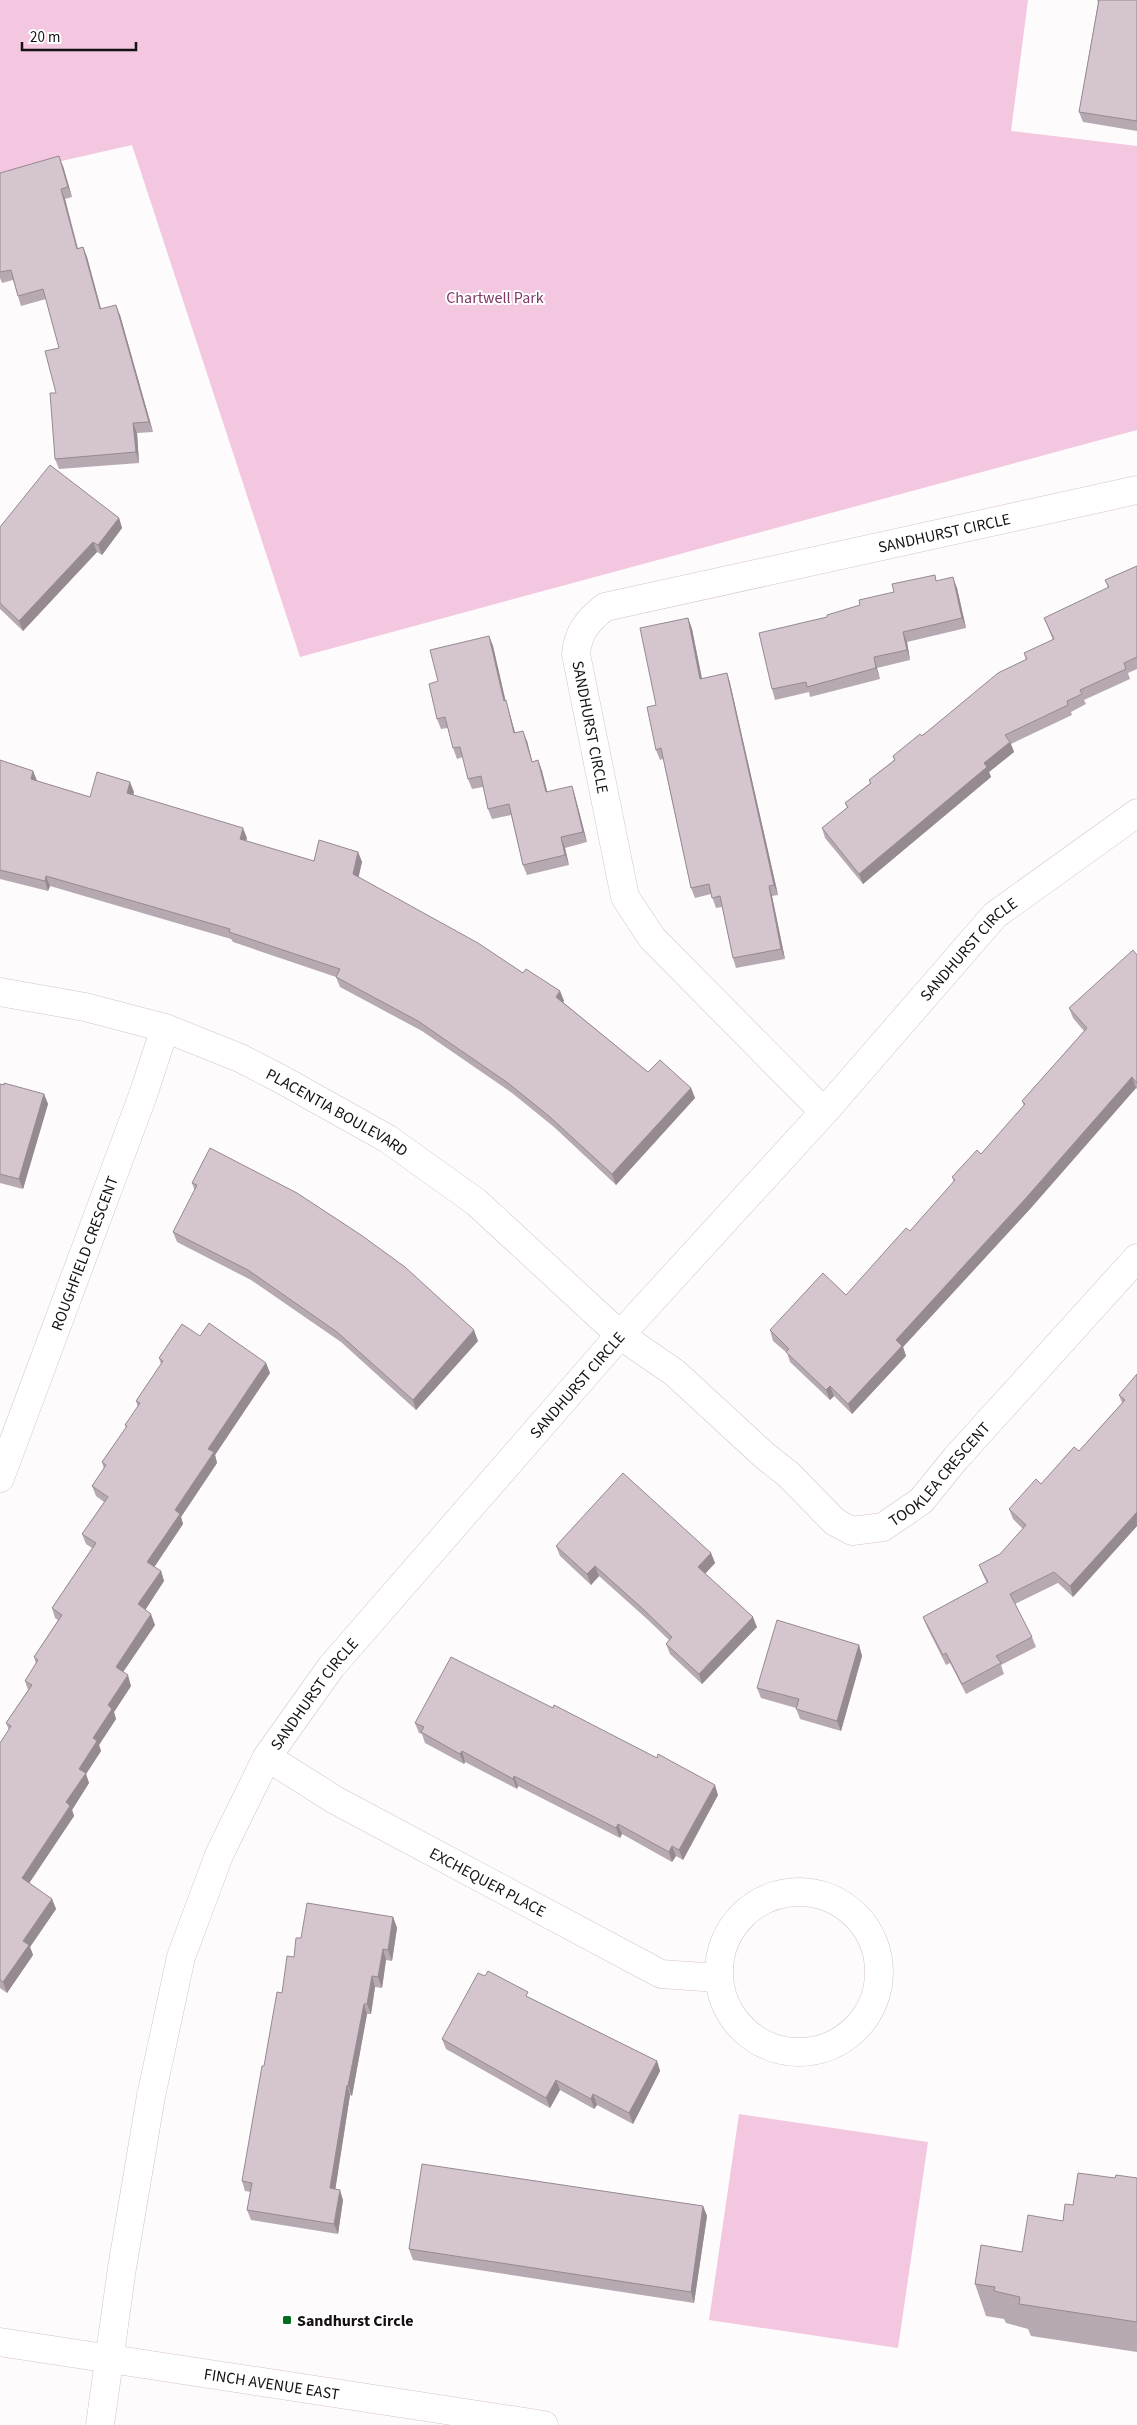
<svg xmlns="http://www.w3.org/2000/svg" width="1137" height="2425" viewBox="0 0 1137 2425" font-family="'Source Sans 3',sans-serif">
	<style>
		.green { fill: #f3c7e0 }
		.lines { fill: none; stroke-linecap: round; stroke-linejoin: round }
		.street-casing { stroke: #d4c3cc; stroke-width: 29 }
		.secondary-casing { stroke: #d4c3cc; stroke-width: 29 }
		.street { stroke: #fff; stroke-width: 28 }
		.secondary { stroke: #fff; stroke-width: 28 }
		.wall { fill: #b7a9b1 }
		.shaded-wall { fill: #958a90 }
		.building { fill: #d5c5ce; stroke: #958a90 }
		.poi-dot { fill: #006e1f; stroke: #fff; stroke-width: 2 }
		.labels { text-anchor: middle; stroke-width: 4; stroke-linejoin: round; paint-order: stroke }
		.park-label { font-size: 16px; fill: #813767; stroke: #fff }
		.street-label { font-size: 16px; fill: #151013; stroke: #fff }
		.poi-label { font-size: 16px; font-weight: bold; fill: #151013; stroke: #fff; text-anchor: start }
	</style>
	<rect width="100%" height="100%" fill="#fefbfc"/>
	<!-- green -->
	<path class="green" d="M0,0H1028L1011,131L1137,146V430L300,657L132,145L0,175Z
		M739,2114L928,2142L898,2348L709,2320Z"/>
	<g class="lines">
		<!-- street casing -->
		<g class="street-casing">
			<g id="street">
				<path id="s1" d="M824,1112L652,938L625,897L576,654C578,632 588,620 605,607L1137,490"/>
				<path id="s2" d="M620,1335L675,1373L765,1456L788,1474L835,1522L852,1531L883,1527L921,1501L956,1458L1137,1258"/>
				<path id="s3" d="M0,1478L143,1095L165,1028"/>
				<path id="s4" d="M267,1757L335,1800L661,1974L718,1978"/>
				<circle cx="799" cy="1972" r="80"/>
			</g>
		</g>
		<!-- secondary casing -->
		<g class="secondary-casing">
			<g id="secondary">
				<path id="s5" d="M0,992L85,1007L165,1028L240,1058L279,1078L388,1139L476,1202L620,1335"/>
				<path id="s6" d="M0,2342L544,2425"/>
				<path id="s7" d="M100,2425L122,2268L151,2096L181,1957L219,1855L267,1757L331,1667L620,1335L824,1112L995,915L1137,813"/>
			</g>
		</g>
		<!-- street -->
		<use href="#street" class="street"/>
		<!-- secondary -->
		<use href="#secondary" class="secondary"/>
	</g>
	<!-- wall -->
	<path class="wall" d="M1097,0H1137V131L1083,122L1079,112L1098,3Z
		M63,166L72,197L65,199L78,248L83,247L87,257L101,309L120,315L153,432L137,433L139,463L59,469L55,459L56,393L59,348L46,299L21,306L13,280L2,283L0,278V173Z
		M119,518L122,528L102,555L97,552L23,631L0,609V527Z
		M1137,566V669L1128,673L1130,679L1084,700L1086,704L1071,712L1072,715L1011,744L1014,752L989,772L991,777L863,884L825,838L822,828L847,808L845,803L870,783L869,780L894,760L893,756L1026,660L1024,653L1053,640L1044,618L1108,588L1105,580Z
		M937,581L957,588L966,628L907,642L910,660L877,668L880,679L810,697L809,692L775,700L772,689L827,617L894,592Z
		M688,618L692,629L702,679L727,673L730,683L778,895L772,896L785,959L736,968L733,958L722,907L716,908L711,894L695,898L691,888L663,759L660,760L656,750V705Z
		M489,636L493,646L505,701L509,711L515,733L527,741L532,762L538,760L542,771L547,792L572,786L575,796L587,842L565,848L569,865L527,875L523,865L511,815L492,819L488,809L483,787L472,789L468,779L463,757L457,759L453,748L448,728L441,729L437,719L438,681Z
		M0,760L33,771L37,781L90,797L134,792L133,795L247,838L246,841L314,861L358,852L362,862L358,877L523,973L560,991L564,1001L563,1002L648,1072L691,1088L695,1098L616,1185L554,1127L512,1093L422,1031L340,987L336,977L233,942L231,939L50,886L48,891L0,879Z
		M1137,955V1089L1136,1088L1030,1209L903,1347L906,1356L852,1414L834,1396L830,1400L790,1362L787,1353L773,1341L770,1330L846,1295L910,1231L954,1182L952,1177L981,1154L1024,1106L1022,1101L1084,1031L1073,1018L1069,1008Z
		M0,1084L44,1094L48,1104L23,1189L0,1183Z
		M210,1148L478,1341L416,1410L341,1342L251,1280L177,1242L173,1232L195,1191L192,1183Z
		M200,1336L266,1363L270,1373L215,1455L217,1463L181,1517L183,1524L154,1567L161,1571L164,1581L145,1610L155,1625L123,1672L131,1686L114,1712L116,1719L99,1745L101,1751L86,1774L89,1783L72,1810L74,1816L29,1883L52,1899L56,1909L30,1947L33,1955L7,1993L0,1988V1743L9,1730L6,1723L28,1690L25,1681L36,1664L34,1657L58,1620L55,1618L52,1608L92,1548L86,1544L82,1534L104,1502L96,1496L92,1486L104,1469L102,1462L126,1428L125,1425L138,1407L136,1401L161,1364L159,1358Z
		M1137,1374V1526L1073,1597L1058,1583L1015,1604L1032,1637L1036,1647L1001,1665L1004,1674L966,1694L950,1663L946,1665L927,1627L923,1617L987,1583L983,1575L979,1565L1000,1554L1023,1529L1013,1519L1009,1509L1041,1484L1079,1451L1122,1403L1119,1395Z
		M556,1546L711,1553L715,1563L705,1574L757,1627L702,1684L670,1654L666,1644L669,1640L647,1619L599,1576L591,1585L560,1556Z
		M859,1645L862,1656L841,1731L800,1719L796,1708L761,1698L757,1688Z
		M415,1723L718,1795L683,1860L676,1856L672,1862L622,1834L620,1838L518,1786L517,1789L465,1762L464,1764L425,1743L422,1734L419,1733Z
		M393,1917L397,1928L392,1961L386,1960L382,1988L375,1987L371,2014H367L352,2096L350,2095L335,2189L343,2200L338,2234L251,2220L247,2210L251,2192L245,2191L242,2181L282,1993L294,1957L301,1938Z
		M530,1998L657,2061L660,2071L633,2124L597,2105L594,2109L560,2090L550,2108L446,2049L442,2039Z
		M1137,2178V2352L1031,2336L1028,2329L1006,2323L1004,2319L986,2316L975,2284L1022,2252L1063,2221L1073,2205Z
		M703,2206L707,2216L694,2303L413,2260L409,2249Z"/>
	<!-- shaded-wall -->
	<path class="shaded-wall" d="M59,156L63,166L72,197L68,187Z
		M61,189L65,199L80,259L77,249Z
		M83,247L87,257L104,320L100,309Z
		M116,305L120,315L153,432L149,422Z
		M133,423L137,433L139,463L136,452Z
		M119,518L122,528L102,555L98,545Z
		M93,542L97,552L23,631L19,621Z
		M953,577L957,588L966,628L962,618Z
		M688,618L692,629L704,689L700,679Z
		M903,632L907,642L910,660L907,650Z
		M489,636L493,646L508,711L504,701Z
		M874,657L880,679L876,668Z
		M727,673L730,683L778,895L774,885Z
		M506,700L509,711L518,743L514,733Z
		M523,731L527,741L535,772L532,762Z
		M1010,742L1014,752L989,772L991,777L863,884L859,874L984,763Z
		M538,760L542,771L550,802L546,792Z
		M33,771L37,781L31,779Z
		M130,782L134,792L131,803L127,793Z
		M572,786L575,796L587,842L583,832Z
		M243,828L247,838L243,849L240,839Z
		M561,837L565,848L569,865L565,855Z
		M358,852L362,862L357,884L353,874Z
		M46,876L50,886L48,891L45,881Z
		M769,886L772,896L785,959L781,949Z
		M560,991L564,1001L560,1007L556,997Z
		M1132,1077L1136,1088L1030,1209L903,1347L906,1356L852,1414L848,1404L896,1340Z
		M691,1088L695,1098L616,1185L612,1174Z
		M44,1094L48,1104L23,1189L19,1179Z
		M474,1330L478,1341L416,1410L413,1400Z
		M266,1363L270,1373L215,1455L217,1463L181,1517L183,1524L151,1572L147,1562L208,1449Z
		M830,1386L834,1396L830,1400L826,1390Z
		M1137,1512V1526L1073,1597L1070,1586Z
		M711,1553L715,1563L702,1577L698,1567Z
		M595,1566L599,1576L591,1585L587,1574Z
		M161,1571L164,1581L142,1615L138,1604Z
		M151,1614L155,1625L119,1678L116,1667Z
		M753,1617L757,1627L702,1684L699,1674Z
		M859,1645L862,1656L841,1731L837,1721Z
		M128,1675L131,1686L114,1712L116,1719L99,1745L101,1751L86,1774L89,1783L72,1810L74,1816L26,1888L22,1878L79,1769L108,1705Z
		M462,1751L465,1762L464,1764L460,1754Z
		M514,1776L518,1786L517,1789L513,1779Z
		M715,1785L718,1795L683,1860L679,1850Z
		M618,1824L622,1834L620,1838L616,1828Z
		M672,1846L676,1856L672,1862L669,1852Z
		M52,1899L56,1909L30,1947L33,1955L7,1993L3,1982L23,1941Z
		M393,1917L397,1928L392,1961L388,1950Z
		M383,1949L386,1960L382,1988L378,1977Z
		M372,1976L375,1987L371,2014L367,2004Z
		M364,2004L367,2014L352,2096L348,2086Z
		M657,2061L660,2071L633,2124L629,2113Z
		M556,2080L560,2090L550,2108L546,2098Z
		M347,2085L350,2095L334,2198L330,2188Z
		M593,2094L597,2105L594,2109L591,2099Z
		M340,2190L343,2200L338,2234L334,2224Z
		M703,2206L707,2216L694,2303L691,2292Z"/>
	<!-- building -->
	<path class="building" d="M1099,0H1137V121L1079,112Z
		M59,156L68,187L61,189L77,249L83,247L100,309L116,305L149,422L133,423L136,452L55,459L50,393H56L45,351L59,348L43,289L18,296L11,270L0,272V173Z
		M50,465L119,518L98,545L93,542L19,621L0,603V527Z
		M1137,566V657L1124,663L1126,669L1080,690L1082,694L1067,701L1068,705L1005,735L1010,742L984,763L987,767L859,874L822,828L848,807L845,803L871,783L869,780L895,760L893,756L920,734L922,736L998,673L1027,659L1024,653L1054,639L1044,618L1109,587L1105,580Z
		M935,575L936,581L953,577L962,618L903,632L907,650L874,657L876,668L807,687L806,682L772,689L759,633L827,617V615L860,605L859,600L894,592L892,584Z
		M688,618L700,679L727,673L774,885L769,886L781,949L733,958L720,896L712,898L709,884L691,888L661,748L656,750L647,707L656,705L640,628Z
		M489,636L504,701L506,700L514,733L523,731L532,762L538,760L546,792L572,786L583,832L561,837L565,855L523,865L509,804L488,809L481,776L468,779L460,747L453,748L445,717L437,719L429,684L438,681L430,650Z
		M0,760L33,771L31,779L90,797L97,772L130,782L127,793L243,828L240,839L314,861L319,840L358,852L353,874L478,943L523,973L526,969L560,991L556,997L648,1072L660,1060L691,1088L612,1174L550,1117L508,1083L418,1021L336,977L340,969L229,932L230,929L46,876L45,881L0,870Z
		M1133,950L1137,955V1083L1132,1077L1026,1198L896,1340L902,1346L848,1404L830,1386L826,1390L786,1352L789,1349L770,1330L823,1273L846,1295L906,1228L910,1231L955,1180L952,1177L977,1150L981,1154L1025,1104L1022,1101L1087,1028L1069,1008Z
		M4,1083L44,1094L19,1179L0,1174V1084L4,1085Z
		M210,1148L297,1193L361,1235L405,1267L474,1330L413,1400L337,1332L248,1270L173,1232L197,1185L192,1183Z
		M209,1323L266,1363L208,1449L214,1452L175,1510L180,1514L147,1562L161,1571L138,1604L151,1614L116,1667L128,1675L108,1705L112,1709L93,1738L97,1741L79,1769L86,1773L66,1802L70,1806L22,1878L52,1899L23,1941L29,1945L3,1982L0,1980V1743L11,1726L6,1723L32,1685L25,1681L38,1660L34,1657L62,1615L52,1608L96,1543L82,1534L108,1497L92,1486L106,1465L102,1462L127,1426L125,1425L140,1403L136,1401L163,1361L159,1358L182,1324L200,1336Z
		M1137,1374V1512L1070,1586L1054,1572L1010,1594L1032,1637L996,1656L1001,1663L962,1684L946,1653L943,1655L923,1617L988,1582L979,1565L1000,1554L1026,1525L1009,1509L1036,1479L1041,1484L1074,1447L1079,1451L1125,1400L1119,1395Z
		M623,1473L711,1553L698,1567L753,1617L699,1674L666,1644L672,1637L643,1609L595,1566L587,1574L556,1546Z
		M777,1620L859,1645L837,1721L796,1709L799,1699L757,1688Z
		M451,1657L553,1708L554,1705L657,1758L658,1754L715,1785L679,1850L672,1846L669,1852L618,1824L616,1828L514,1776L513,1779L462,1751L460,1754L421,1732L424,1727L415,1723Z
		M307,1903L393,1917L388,1950L383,1949L378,1977L372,1976L367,2004H364L348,2086L347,2085L330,2188L340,2190L334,2224L247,2210L252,2183L242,2181L262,2066H264L277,1992L282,1993L287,1956L294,1957L296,1938H301Z
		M488,1971L528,1992L526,1996L657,2061L629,2113L593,2094L591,2099L556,2080L546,2098L442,2039L478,1973L485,1976Z
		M422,2164L703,2206L691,2292L409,2249Z
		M1078,2173L1115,2178L1116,2175L1137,2178V2322L1019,2304L1020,2297L994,2291L995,2287L975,2284L981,2245L1022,2252L1028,2215L1063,2221L1065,2204L1073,2205Z"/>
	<!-- markers -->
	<rect class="poi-dot" x="282" y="2315" width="10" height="10" rx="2.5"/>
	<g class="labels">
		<!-- park labels -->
		<g class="park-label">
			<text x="495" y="303">Chartwell Park</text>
		</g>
		<!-- street labels -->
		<g class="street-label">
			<text dy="6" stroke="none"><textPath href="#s1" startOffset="946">SANDHURST CIRCLE</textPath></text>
			<text transform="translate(591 727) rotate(79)" y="6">SANDHURST CIRCLE</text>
			<text dy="6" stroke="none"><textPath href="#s7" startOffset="1764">SANDHURST CIRCLE</textPath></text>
			<text dy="6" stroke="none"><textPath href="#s5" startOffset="361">PLACENTIA BOULEVARD</textPath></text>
			<text dy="6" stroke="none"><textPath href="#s3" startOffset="240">ROUGHFIELD CRESCENT</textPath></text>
			<text dy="6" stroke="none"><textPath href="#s7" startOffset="1178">SANDHURST CIRCLE</textPath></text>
			<text dy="6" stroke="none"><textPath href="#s2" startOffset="414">TOOKLEA CRESCENT</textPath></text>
			<text dy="6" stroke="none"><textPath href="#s7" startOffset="772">SANDHURST CIRCLE</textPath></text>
			<text dy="6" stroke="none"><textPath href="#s4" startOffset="254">EXCHEQUER PLACE</textPath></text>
			<text dy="6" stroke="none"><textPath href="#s6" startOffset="275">FINCH AVENUE EAST</textPath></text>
		</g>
		<!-- poi labels -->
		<g class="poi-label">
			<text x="297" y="2326">Sandhurst Circle</text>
		</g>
	</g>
	<!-- scale -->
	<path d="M22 42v8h114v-8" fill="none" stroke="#151013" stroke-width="2.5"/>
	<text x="30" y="42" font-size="15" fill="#151013" stroke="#ffffff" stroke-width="4" paint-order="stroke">20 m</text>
</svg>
